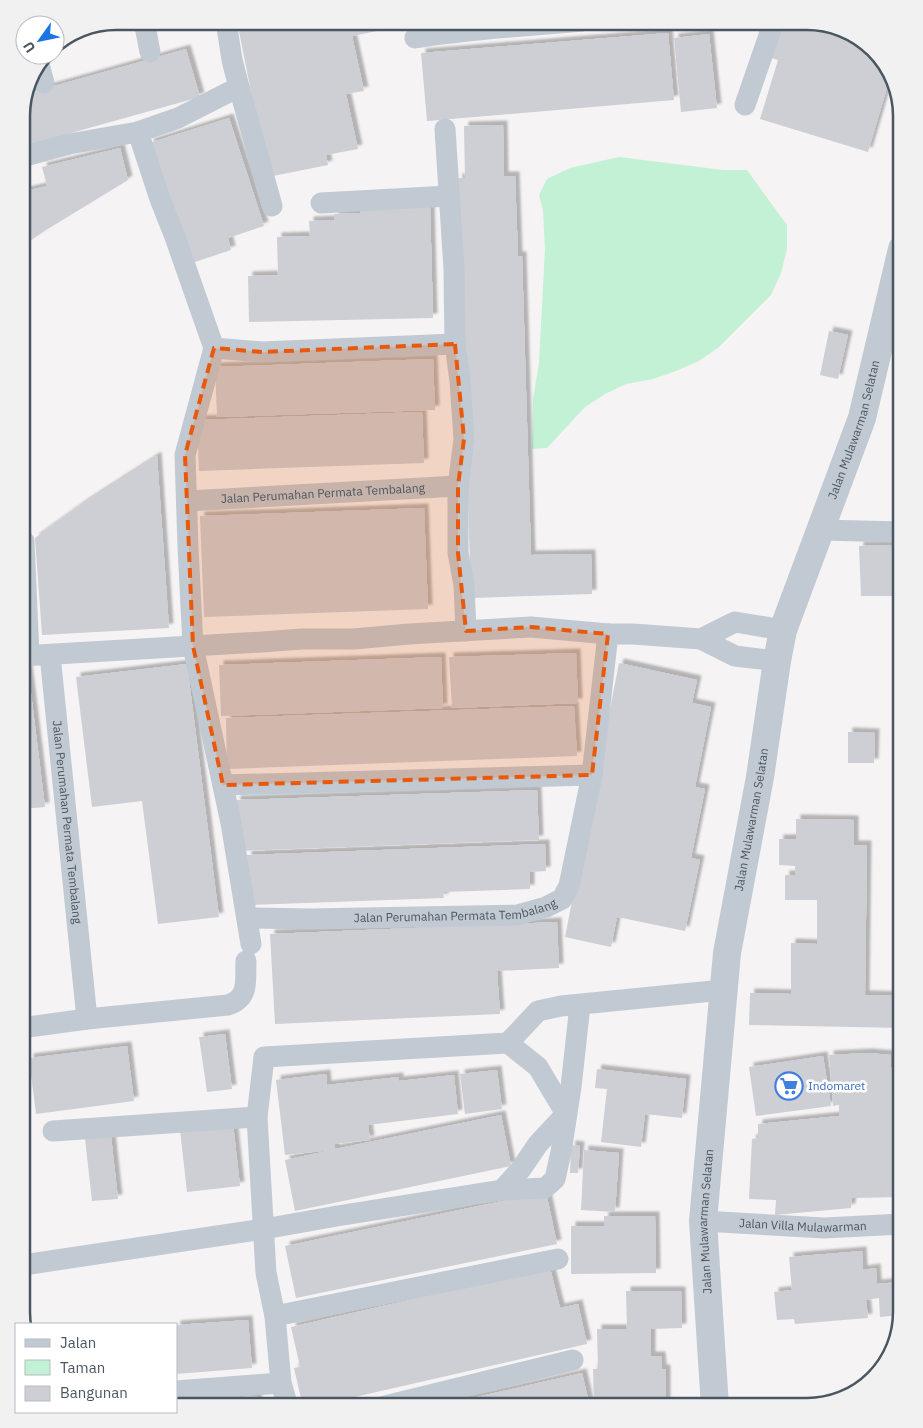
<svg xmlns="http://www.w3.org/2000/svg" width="923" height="1428" viewBox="0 0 923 1428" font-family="'IBM Plex Sans',sans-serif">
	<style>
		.green { fill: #c3f1d5 }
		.building { fill: #cdcfd5; filter: url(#shadow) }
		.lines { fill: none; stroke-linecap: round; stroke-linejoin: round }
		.minor { stroke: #c1cad2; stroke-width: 21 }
		.tertiary { stroke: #c1cad2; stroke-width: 28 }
		.marked { fill: #e8590c; fill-opacity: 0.2; stroke: #e8590c; stroke-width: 4; stroke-dasharray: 10 6; stroke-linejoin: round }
		.labels { text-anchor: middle; stroke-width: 5; stroke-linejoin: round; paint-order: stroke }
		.street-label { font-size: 12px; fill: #4a5661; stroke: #fff }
		.shop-label { font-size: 12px; fill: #366cbe; stroke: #fff; text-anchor: start }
		.rim { fill: none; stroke: #4a5661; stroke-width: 2.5 }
	</style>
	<defs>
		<filter id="shadow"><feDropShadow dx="4.5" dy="-4.5" stdDeviation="1" flood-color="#0004"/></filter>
	</defs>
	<rect width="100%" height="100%" fill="#f5f3f3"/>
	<!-- green -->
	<path class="green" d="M619,157L723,170H747L787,225V249L781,273L771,295L719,347L699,361L676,371L653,379L626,384L605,394L585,407L547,448L532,449L533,399L539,363L545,249L543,210L539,195L547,179L570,168Z"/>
	<!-- building -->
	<path class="building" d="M237,21H391L393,28L352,36L364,91L346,94L358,149L326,155L328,165L268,177Z
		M782,21H803L813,24L814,22L859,37L889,69L891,74L868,152L760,119L778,60L771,58Z
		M668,33L674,100L427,121L421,53Z
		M709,34L717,108L681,112L674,38Z
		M186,49L200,97L21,147V110L29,93Z
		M229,118L264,226L228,238L231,250L189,264L149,143Z
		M503,125L504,176H515L518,256H522L531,555L591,554L592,594L471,598L458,178H465L464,126Z
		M120,148L128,180L46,230L21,247V192L47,186L42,167Z
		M430,204L433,318L249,322L248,276L278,275L277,237L310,236L309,221L334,220V214L360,213V206Z
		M829,331L848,335L838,379L820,375Z
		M433,359L435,410L217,417L215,367Z
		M422,412L424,463L199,471L197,420Z
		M157,456L169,628L42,635L35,538L84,503Z
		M424,508L428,609L204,617L200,516Z
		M897,545L898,596H861L859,546Z
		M576,653L578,703L452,708L449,657Z
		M441,657L443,708L221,716L219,665Z
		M619,663L697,680L692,703L711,707L695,787L705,789L691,858L700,860L685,931L617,917L611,947L565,937Z
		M187,664L219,917L158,924L142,801L92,807L76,677Z
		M28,669L45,807L21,809V670Z
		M574,706L577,756L227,769L226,718Z
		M848,732L875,733L874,763H848Z
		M537,790L539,840L238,851L236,800Z
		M796,819L854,820V845H867L865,995L902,996V1028L749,1025L750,993L791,994V943L817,944V900H785V875H795V866L779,865V839H796Z
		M545,844L546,871L530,872V889L443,892L444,898L249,905L247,855Z
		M557,922L559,968L497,971L500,1014L275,1024L270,934Z
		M896,974H902V995H897Z
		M225,1034L232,1089L207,1092L199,1037Z
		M127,1046L134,1101L36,1114L29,1058Z
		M868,1053L891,1055L890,1067L896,1068L897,1058L902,1060V1197L852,1198L851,1208L775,1215L776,1200L749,1199L752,1139L758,1138V1124L839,1116V1105L833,1106L829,1055Z
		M823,1056L831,1106L756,1116L749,1067Z
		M597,1069L686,1079L682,1118L645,1114L641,1147L601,1142L607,1089L595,1088Z
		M497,1070L502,1109L465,1114L460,1074Z
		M326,1074L327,1085L399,1077V1081L454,1075L458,1114L368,1125L370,1140L334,1144L335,1149L501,1115L511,1166L295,1211L285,1160L332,1150L285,1155L276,1080Z
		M233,1124L240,1186L187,1192L180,1130Z
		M111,1136L118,1199L92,1201L85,1139Z
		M571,1145L580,1146L578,1173H570Z
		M584,1150L619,1153L615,1212L581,1210Z
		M546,1192L557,1244L296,1298L285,1246Z
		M604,1216H655L656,1273L571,1274V1226H604Z
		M895,1232H902L901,1315L880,1317L879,1298L866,1300L868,1318L795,1324L794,1319L777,1320L774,1292L792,1290L789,1257L862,1251L863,1270L876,1268L877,1284L899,1282Z
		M550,1268L560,1308L578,1304L587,1344L311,1407H303L294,1368L300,1367L291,1327Z
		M626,1291H681L682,1328L651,1329V1356H661L662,1369H666V1407H594L593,1369H598L597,1329H627Z
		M248,1320L252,1368L176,1374V1325Z
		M582,1373L590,1407H438L437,1406Z
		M257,1396L258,1407H176V1402Z"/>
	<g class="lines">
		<!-- minor -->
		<g class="minor">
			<path d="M144,21L150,52"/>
			<path d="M415,38C470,29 526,26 582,21"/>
			<path d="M40,68L44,83"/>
			<path d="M239,87L272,206"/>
			<path d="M745,105L774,21"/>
			<path d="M445,129L454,269L455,344L460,381L464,439L458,486V553L464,585L466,631"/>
			<path d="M138,132L160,199L175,237L214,348L185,455L188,547L193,646L231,823L251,944"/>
			<path d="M21,157L69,144L138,132L178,118L239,87L232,60L226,21"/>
			<path d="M321,203L449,196"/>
			<path d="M214,348L262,352L455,344"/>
			<path id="s1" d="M187,501L458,486"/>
			<path d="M821,530L902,532"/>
			<path d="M24,541L29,656"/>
			<path d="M701,639L735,622L783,630"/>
			<path id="s2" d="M50,655L87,1019"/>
			<path d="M21,656L262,642L302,639H354L409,634L531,627L608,634H633L701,639L735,656L777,661"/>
			<path d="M223,785L592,775"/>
			<path id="s3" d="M247,918L310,919L517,915L546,907L562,899L569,886L592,775L608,634"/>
			<path d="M21,1028L87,1019L228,1005C250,998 245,980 246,961"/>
			<path d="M508,1043L538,1011L561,1006L723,990"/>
			<path d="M53,1131L257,1117"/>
			<path d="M502,1190L545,1188L555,1179L561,1152L571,1087L580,1005"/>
			<path id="s4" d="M703,1221L824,1228L902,1224"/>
			<path d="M30,1264L264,1229L337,1216L502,1190L521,1169L538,1144L566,1114"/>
			<path d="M275,1316L558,1259"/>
			<path d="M176,1391L281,1383"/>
			<path d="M288,1407L281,1383L275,1316L266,1273L257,1117L264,1057L508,1043L538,1067L566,1114"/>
			<path d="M381,1407L573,1360"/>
		</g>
		<!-- tertiary -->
		<path class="tertiary" id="s5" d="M715,1407L703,1221L727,953L760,777L777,661L783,630L862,418L902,249"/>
	</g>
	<!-- marked area -->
	<path class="marked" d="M455,344L464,439L458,486V553L466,631L531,627L608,634L592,775L223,785L193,646L185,455L214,348L262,352Z"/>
	<!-- icons -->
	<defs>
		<g id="supermarket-ring" transform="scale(1.4375)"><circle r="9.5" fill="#fff" stroke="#3f7fe0" stroke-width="1.5"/><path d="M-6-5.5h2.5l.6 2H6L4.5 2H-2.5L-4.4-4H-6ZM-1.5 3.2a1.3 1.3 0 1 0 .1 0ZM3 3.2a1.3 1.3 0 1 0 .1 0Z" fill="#3f7fe0"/></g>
	</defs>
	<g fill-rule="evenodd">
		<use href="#supermarket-ring" x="789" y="1086"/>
	</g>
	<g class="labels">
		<!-- street labels -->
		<g class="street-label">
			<text dy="4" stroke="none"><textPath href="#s5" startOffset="996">Jalan Mulawarman Selatan</textPath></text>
			<text dy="4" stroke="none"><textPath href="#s1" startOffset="136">Jalan Perumahan Permata Tembalang</textPath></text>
			<text dy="4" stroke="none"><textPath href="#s5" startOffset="591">Jalan Mulawarman Selatan</textPath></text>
			<text dy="4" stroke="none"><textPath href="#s2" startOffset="168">Jalan Perumahan Permata Tembalang</textPath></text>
			<text dy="4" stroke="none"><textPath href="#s3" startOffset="209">Jalan Perumahan Permata Tembalang</textPath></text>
			<text dy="4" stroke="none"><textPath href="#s5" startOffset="186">Jalan Mulawarman Selatan</textPath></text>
			<text dy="4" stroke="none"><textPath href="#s4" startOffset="100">Jalan Villa Mulawarman</textPath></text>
		</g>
		<!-- shop labels -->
		<g class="shop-label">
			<text x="808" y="1090">Indomaret</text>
		</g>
	</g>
	<!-- crop -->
	<path d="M0 0H923V1428H0ZM116 30H807A86 86 0 0 1 893 116V1312A86 86 0 0 1 807 1398H116A86 86 0 0 1 30 1312V116A86 86 0 0 1 116 30Z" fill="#f1f1f2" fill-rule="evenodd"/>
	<path class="rim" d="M116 30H807A86 86 0 0 1 893 116V1312A86 86 0 0 1 807 1398H116A86 86 0 0 1 30 1312V116A86 86 0 0 1 116 30Z"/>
	<!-- legend -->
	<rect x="15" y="1323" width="162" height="90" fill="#ffffff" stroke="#b7bbc0"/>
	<rect x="25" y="1339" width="25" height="8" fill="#c1cad2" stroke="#b7bbc0"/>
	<text x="60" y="1348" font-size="15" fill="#4a5661">Jalan</text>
	<rect x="25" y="1360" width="25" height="15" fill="#c3f1d5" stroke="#b7bbc0"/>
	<text x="60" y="1373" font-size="15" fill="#4a5661">Taman</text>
	<rect x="25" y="1386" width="25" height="15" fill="#cdcfd5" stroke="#b7bbc0"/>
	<text x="60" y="1398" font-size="15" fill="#4a5661">Bangunan</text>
	<!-- north arrow -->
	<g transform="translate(40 40) rotate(237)"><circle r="24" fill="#ffffff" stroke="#b7bbc0"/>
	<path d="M0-4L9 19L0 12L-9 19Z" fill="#1a73e8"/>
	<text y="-8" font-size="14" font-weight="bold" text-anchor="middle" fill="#4a5661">U</text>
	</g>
</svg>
